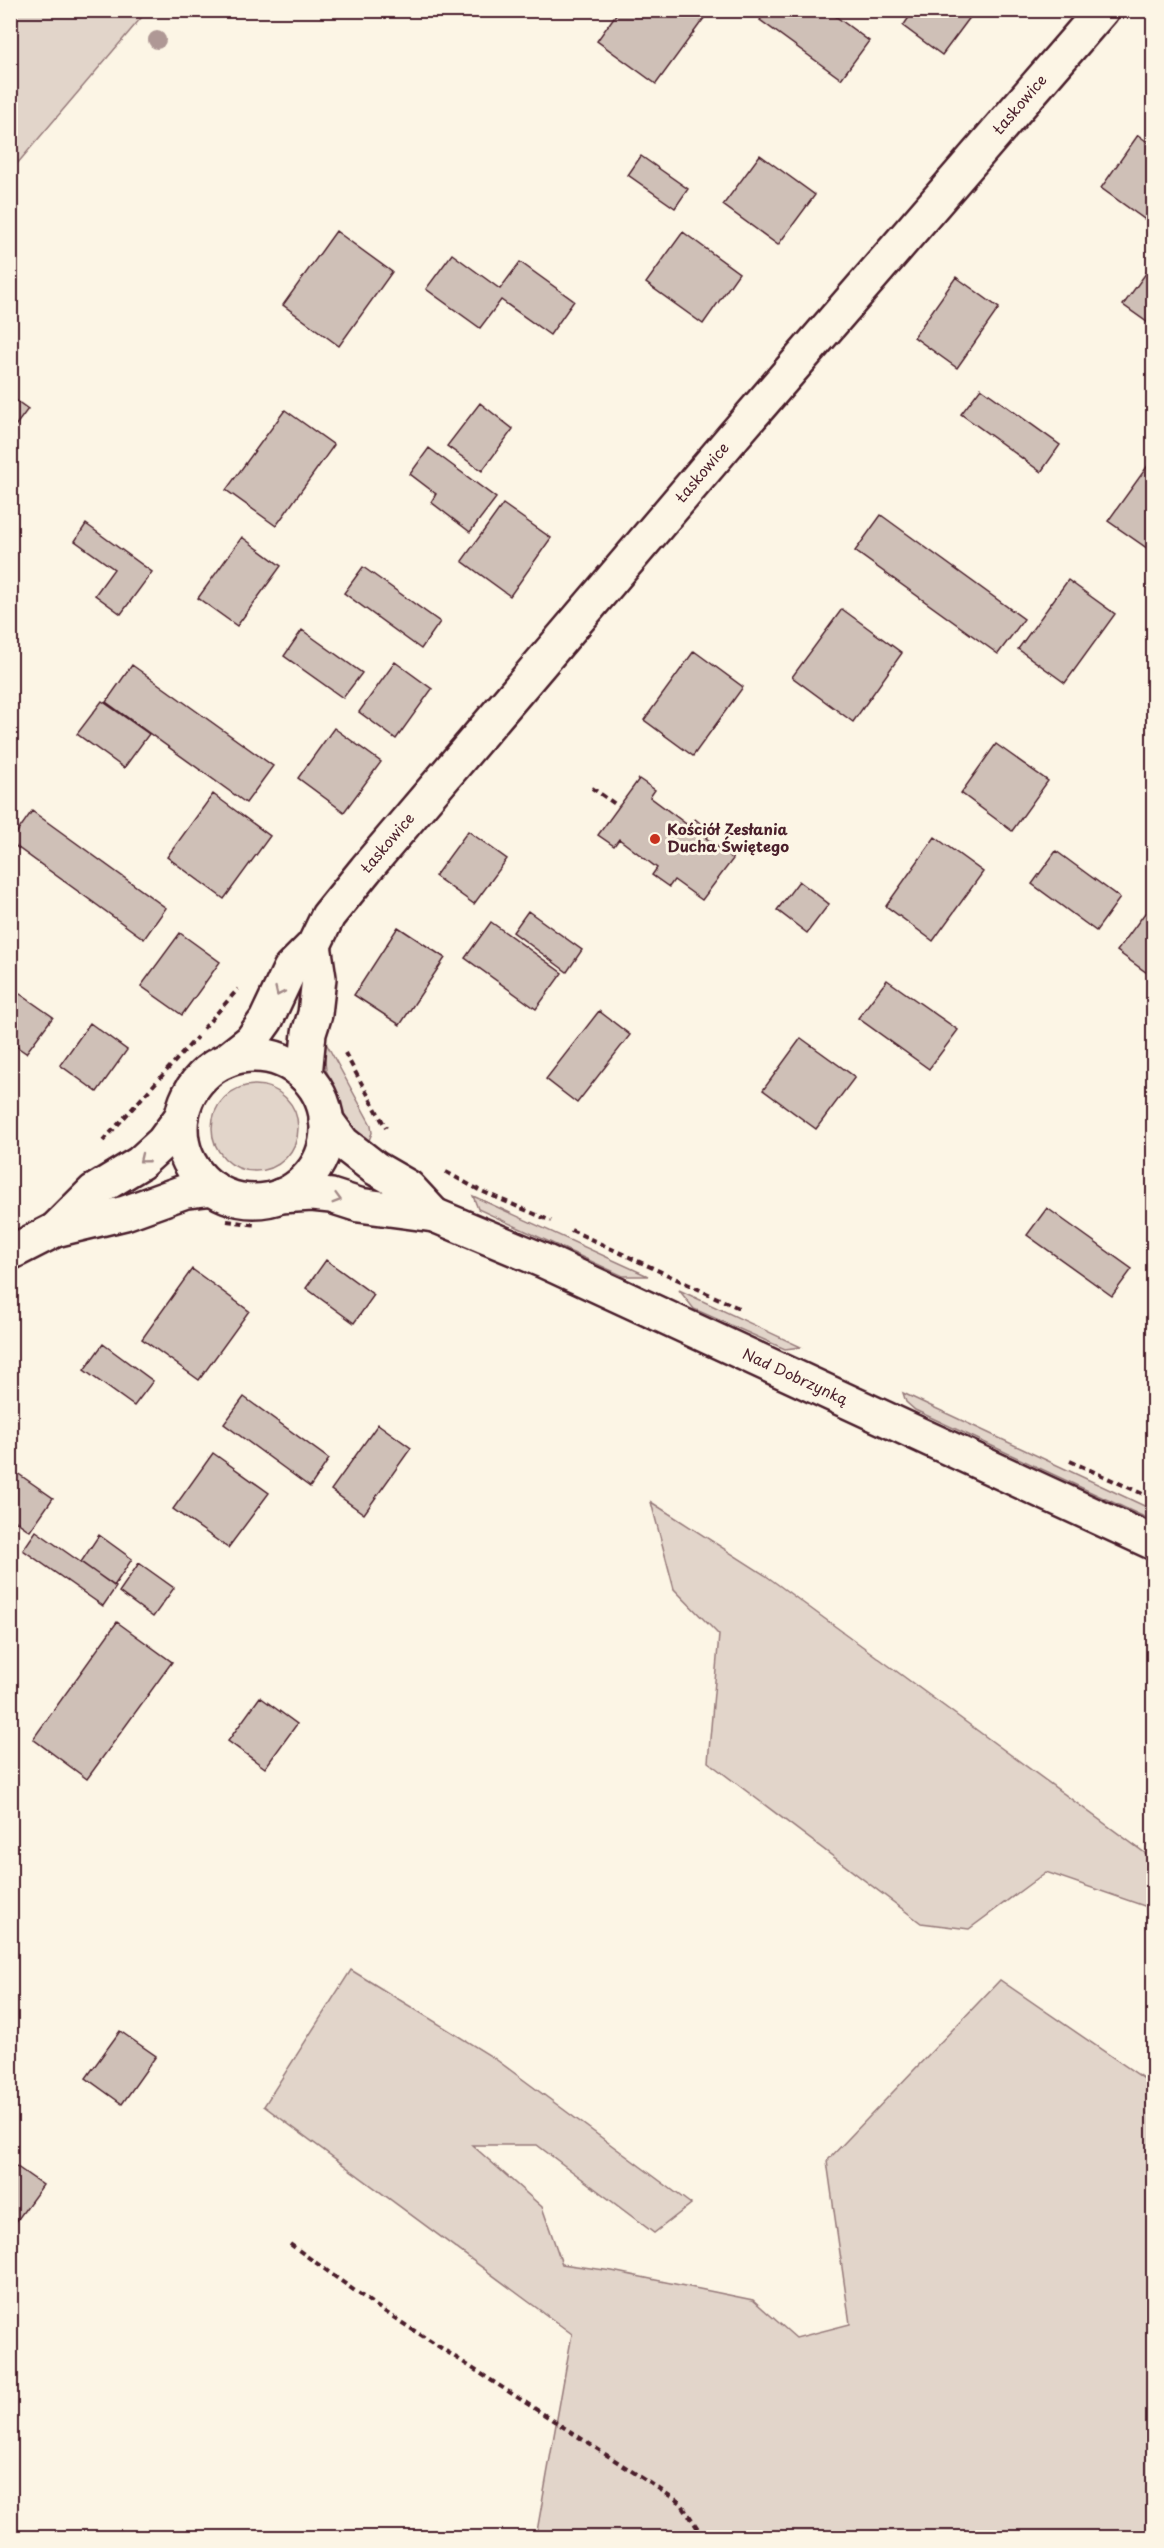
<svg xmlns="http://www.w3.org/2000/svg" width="1164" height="2548" viewBox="0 0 1164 2548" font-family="'Playpen Sans',sans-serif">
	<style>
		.green { fill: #e2d5ca; stroke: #967a7a; stroke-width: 1.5 }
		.building { fill: #cfc0b7; stroke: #4a1f2b; stroke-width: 1.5 }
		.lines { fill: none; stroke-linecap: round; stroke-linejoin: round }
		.minor-casing { stroke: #4a1f2b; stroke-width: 38 }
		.path { stroke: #4a1f2b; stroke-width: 4; stroke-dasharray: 6 4.5; stroke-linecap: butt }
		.minor { stroke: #fcf5e5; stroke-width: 33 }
		.tree { fill: #af9895 }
		.oneway { stroke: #a38a88 }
		.poi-dot { fill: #c8321e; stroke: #fcf5e5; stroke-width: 2 }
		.labels { text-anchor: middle; stroke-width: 6; stroke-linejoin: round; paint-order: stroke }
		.street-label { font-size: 15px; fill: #4a1f2b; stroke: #fcf5e5 }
		.poi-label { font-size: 15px; font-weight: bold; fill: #4a1f2b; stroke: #fcf5e5; text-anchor: start }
	</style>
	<rect width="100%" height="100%" fill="#fcf5e5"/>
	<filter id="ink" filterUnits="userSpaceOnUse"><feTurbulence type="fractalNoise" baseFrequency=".0167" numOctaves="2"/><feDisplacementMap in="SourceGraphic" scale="12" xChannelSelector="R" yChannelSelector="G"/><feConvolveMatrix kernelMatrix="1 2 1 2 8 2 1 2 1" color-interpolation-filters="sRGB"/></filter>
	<g filter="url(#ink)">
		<!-- green -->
		<path class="green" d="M11,10L147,11L11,171L10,11Z
			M326,1043L371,1125L372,1133L367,1145L347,1122L338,1095L326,1070L324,1053Z
			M212 1128a43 43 0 1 1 86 0a43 43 0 1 1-86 0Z
			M473,1196L648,1276H623L478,1209Z
			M679,1290L801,1347L785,1349L694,1309Z
			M903,1393L1153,1510V1521L915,1410L906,1402Z
			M651,1502L765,1575L1153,1859V1909L1046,1872L969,1929L921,1923L708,1762L719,1635L674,1589Z
			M351,1970L494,2058L691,2204L654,2233L537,2145H472L542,2207L562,2264L612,2271L753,2300L796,2338L850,2324L827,2161L1000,1980L1153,2085V2537H536L572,2334L264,2106Z"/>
		<!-- building -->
		<path class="building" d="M619,10H710L656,84L597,41Z
			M767,10H827L869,41L841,79L760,20Z
			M914,10H972L974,12L942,55L903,26Z
			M1138,135L1154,147V226L1101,188Z
			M760,155L815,195L778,245L723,205Z
			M641,156L688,189L675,208L628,175Z
			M336,231L392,272L339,346L283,305Z
			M683,232L739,273L703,324L646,283Z
			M452,254L500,289L520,262L574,301L550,335L501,300L480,328L426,289Z
			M1154,262V327L1123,305Z
			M956,277L999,308L957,368L914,337Z
			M981,388L1060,445L1041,472L961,414Z
			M10,396L28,409L10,433Z
			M480,403L513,429L482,471L447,446Z
			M285,410L334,445L276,526L226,490Z
			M429,448L496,498L470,532L431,502L436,494L410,474Z
			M1154,457V553L1108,521Z
			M503,504L551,538L510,596L462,561Z
			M881,515L1024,619L998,654L855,551Z
			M86,524L152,572L121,614L95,595L114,569L75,541Z
			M242,537L281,566L237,626L198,598Z
			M363,567L440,622L421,649L344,593Z
			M1068,580L1115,614L1065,683L1018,649Z
			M842,609L902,653L853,722L792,677Z
			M302,630L362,673L343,698L284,656Z
			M694,651L743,687L693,756L644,720Z
			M395,662L432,689L396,739L359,712Z
			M132,665L273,766L246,803L106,702Z
			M102,701L149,734L124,768L77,734Z
			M334,728L381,762L344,812L298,778Z
			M996,744L1048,781L1012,831L961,793Z
			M639,779L655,790L650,797L689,826L695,819L711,832L706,838L733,859L702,900L674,880L669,887L652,875L657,868L619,839L614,846L598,835Z
			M213,794L270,836L224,899L167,857Z
			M32,811L166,908L144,939L10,842Z
			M468,831L507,859L474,904L435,876Z
			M935,837L983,872L933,941L886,906Z
			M1056,851L1120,898L1096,931L1032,884Z
			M799,881L829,904L807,933L777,910Z
			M528,911L582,950L567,972L513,932Z
			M1145,913L1154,919V978L1117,951Z
			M491,922L562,973L536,1009L465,958Z
			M398,927L445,958L400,1025L354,995Z
			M180,933L220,962L182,1015L141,986Z
			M887,980L958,1030L929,1069L858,1018Z
			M10,987L53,1017L26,1053L10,1042Z
			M599,1011L630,1035L577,1103L546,1079Z
			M90,1023L127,1050L97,1092L60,1065Z
			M801,1038L855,1077L816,1129L763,1090Z
			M1047,1208L1132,1269L1112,1296L1027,1235Z
			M326,1260L374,1295L354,1323L306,1288Z
			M192,1269L249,1311L199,1380L142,1339Z
			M103,1344L153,1381L134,1406L84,1370Z
			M244,1397L329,1459L310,1487L224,1424Z
			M378,1424L411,1448L364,1514L331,1490Z
			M213,1453L269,1493L228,1548L173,1509Z
			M10,1468L53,1498L30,1531L10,1517Z
			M36,1531L116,1587L103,1606L23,1550Z
			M99,1535L132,1559L114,1586L81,1562Z
			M139,1563L174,1588L153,1617L119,1592Z
			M117,1622L172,1662L87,1779L33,1739Z
			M260,1697L297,1724L265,1768L228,1741Z
			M120,2031L156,2056L122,2104L86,2078Z
			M10,2162L43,2185L10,2230Z"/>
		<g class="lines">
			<!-- minor casing -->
			<g class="minor-casing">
				<g id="minor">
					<circle cx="254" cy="1128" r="73"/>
					<path id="s1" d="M228,1059L251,1041L266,1020L290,969L314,945L328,916L366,869L732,438L1102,10"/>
					<path d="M305,1076L309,1033L315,1014L319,978L314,945"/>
					<path d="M326,1120L343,1143L375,1168L408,1187L434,1215"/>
					<path id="s2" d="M280,1196L312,1194L331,1196L359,1205L434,1215L446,1220L544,1261L1154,1543"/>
					<path d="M55,1230L94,1191L140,1163L163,1142L182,1116"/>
					<path d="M10,1253L55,1230L125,1213L186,1191L213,1188"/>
				</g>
			</g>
			<!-- path -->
			<path class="path" d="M592,788L618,806
				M203,1029L238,989
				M345,1053L386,1128
				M103,1141L197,1037
				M446,1172L479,1190L551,1221
				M227,1221L258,1225
				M571,1230L741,1309
				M1070,1461L1154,1499
				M290,2244L373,2304L681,2503L704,2538"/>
			<!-- minor -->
			<use href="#minor" class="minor"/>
		</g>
		<!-- trees -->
		<circle class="tree" cx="157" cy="40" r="9"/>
		<!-- one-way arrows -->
		<defs><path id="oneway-chevron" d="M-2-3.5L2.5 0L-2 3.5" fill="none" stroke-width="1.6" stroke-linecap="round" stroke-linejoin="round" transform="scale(1.5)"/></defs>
		<g class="oneway">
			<use href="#oneway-chevron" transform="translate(279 992) rotate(115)"/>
			<use href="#oneway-chevron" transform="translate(143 1159) rotate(141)"/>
			<use href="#oneway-chevron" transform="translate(337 1199) rotate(16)"/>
		</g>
	</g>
	<!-- markers -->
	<circle class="poi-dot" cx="655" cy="839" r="6"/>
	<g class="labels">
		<!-- street labels -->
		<g class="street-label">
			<text dy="5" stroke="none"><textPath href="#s1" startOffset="1244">Łaskowice</textPath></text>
			<text dy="5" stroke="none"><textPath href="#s1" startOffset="758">Łaskowice</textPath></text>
			<text dy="5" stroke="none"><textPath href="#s1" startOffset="272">Łaskowice</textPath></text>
			<text dy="5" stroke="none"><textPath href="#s2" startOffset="552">Nad Dobrzynką</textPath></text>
		</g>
		<!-- poi labels -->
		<g class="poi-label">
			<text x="667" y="835">Kościół Zesłania<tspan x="667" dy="17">Ducha Świętego</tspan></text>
		</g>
	</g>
	<!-- margin -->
	<rect width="1164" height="2548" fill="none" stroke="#fcf5e5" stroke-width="36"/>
	<rect x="18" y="18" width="1128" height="2512" fill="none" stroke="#4a1f2b" stroke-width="2" filter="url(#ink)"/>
</svg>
